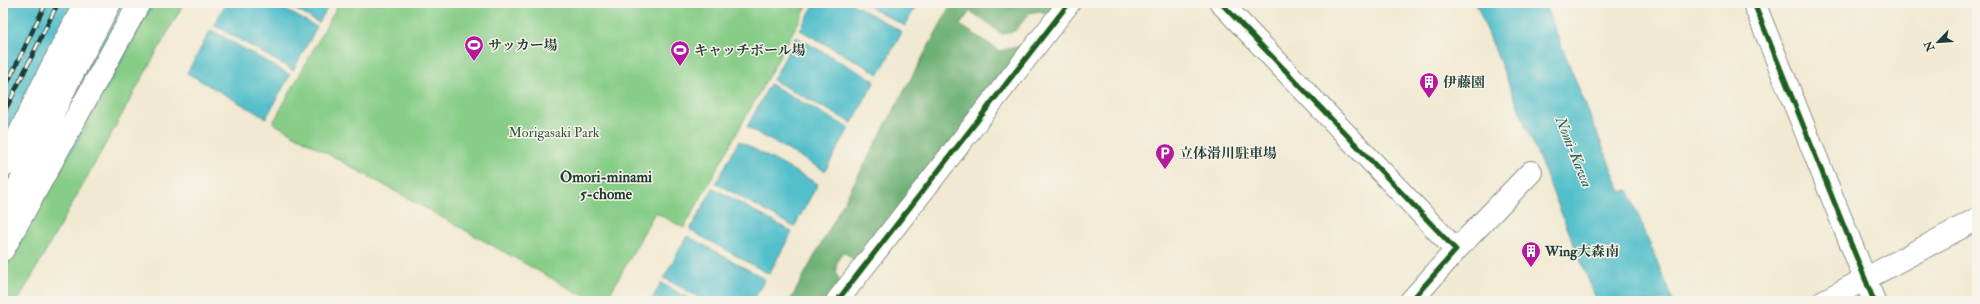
<svg xmlns="http://www.w3.org/2000/svg" width="1980" height="304" viewBox="0 0 1980 304" font-family="'IM FELL Double Pica','Noto Serif JP',serif">
	<style>
		.green { fill: #87cd88; stroke: #53855e }
		.forest { fill: #6db074; stroke: #467654 }
		.water { fill: #52bfcb; stroke: #387e80 }
		.lines { fill: none; stroke-linecap: round; stroke-linejoin: round }
		.minor-casing { stroke: #889383; stroke-width: 24 }
		.highway-casing { stroke: #889383; stroke-width: 24 }
		.minor { stroke: #fff; stroke-width: 22 }
		.highway { stroke: #fff; stroke-width: 22 }
		.rail-casing { stroke: #1f3d34; stroke-width: 4.5 }
		.rail { stroke: #f7f3e8; stroke-width: 3; stroke-dasharray: 9; stroke-linecap: butt }
		.cycleway-casing { stroke: #f7f3e8; stroke-width: 8 }
		.cycleway { stroke: #1b5e20; stroke-width: 5 }
		.labels { text-anchor: middle; stroke-width: 3; stroke-linejoin: round; paint-order: stroke }
		.poi-label { font-size: 14px; font-weight: bold; fill: #1f3d34; stroke: #f7f3e8; text-anchor: start }
		.park-label { font-size: 14px; fill: #345a45; stroke: #f7f3e8 }
		.water-label { font-size: 15px; font-style: italic; fill: #2c5e5a; stroke: #f7f3e8 }
		.neighbourhood-label { font-size: 15px; font-weight: bold; fill: #1f3d34; stroke: #f7f3e8 }
	</style>
	<rect width="100%" height="100%" fill="#f7f3e8"/>
	<filter id="ink" filterUnits="userSpaceOnUse"><feTurbulence type="fractalNoise" baseFrequency=".025" numOctaves="2"/><feDisplacementMap in="SourceGraphic" scale="8" xChannelSelector="R" yChannelSelector="G"/><feConvolveMatrix kernelMatrix="1 2 1 2 8 2 1 2 1" color-interpolation-filters="sRGB"/></filter>
	<filter id="wash" filterUnits="userSpaceOnUse"><feTurbulence type="fractalNoise" baseFrequency=".012" numOctaves="4" result="noise"/><feDisplacementMap in="SourceGraphic" scale="16" xChannelSelector="R" yChannelSelector="G"/><feGaussianBlur stdDeviation="0.9" result="paint"/><feColorMatrix in="noise" values="0 0 0 0 0 0 0 0 0 0 0 0 0 0 0 0 0 1.4 0 .05"/><feComposite in="paint" operator="in"/></filter>
	<g filter="url(#wash)">
		<rect width="100%" height="100%" fill="#f1e9d2"/>
		<!-- green -->
		<path class="green" d="M154,3H184L18,301H3V273Z
			M339,3H809L684,228L655,212L606,301H592L273,123Z"/>
		<!-- forest -->
		<path class="forest" d="M952,3H1061L1050,17L1041,11L1029,13L1015,31L1002,34L970,11L960,25L1000,51L1028,44L856,262L844,252C833,263 834,274 843,286L832,301H790Z"/>
		<!-- water -->
		<path class="water" d="M3,3H154L3,273Z
			M226,3H273L317,27L293,70L214,25Z
			M284,3H330L319,23Z
			M815,3H851L902,32L879,74L800,30Z
			M863,3H918L905,26Z
			M1476,3H1544L1621,192L1628,190L1673,301H1597Z
			M211,30L290,75L266,118L187,73Z
			M796,37L875,81L852,123L773,80Z
			M770,84L849,128L825,171L747,127Z
			M739,141L818,184L794,227L716,183Z
			M713,188L792,232L769,274L690,230Z
			M687,236L765,279L753,301H705L664,278Z
			M661,283L693,301H651Z"/>
	</g>
	<g filter="url(#ink)">
		<g class="lines">
			<!-- minor casing -->
			<g class="minor-casing">
				<path id="minor" d="M1221,3L1456,250L1411,301
					M1754,3L1874,301
					M1456,250L1531,172
					M837,301L1069,3
					M1824,301L1977,219"/>
			</g>
			<!-- highway casing -->
			<g class="highway-casing">
				<path id="highway" d="M3,167L50,70L85,3
					M3,218L69,80L110,3
					M3,250L139,3"/>
			</g>
			<!-- minor -->
			<use href="#minor" class="minor"/>
			<!-- highway -->
			<use href="#highway" class="highway"/>
			<!-- rail casing -->
			<g class="rail-casing">
				<path id="rail" d="M3,92L46,3
					M3,115L58,3"/>
			</g>
			<!-- rail -->
			<use href="#rail" class="rail"/>
			<!-- cycleway casing -->
			<g class="cycleway-casing">
				<path id="cycleway" d="M1221,3L1456,250L1411,301
					M1754,3L1874,301
					M837,301L1069,3"/>
			</g>
			<!-- cycleway -->
			<use href="#cycleway" class="cycleway"/>
		</g>
	</g>
	<!-- icons -->
	<defs>
		<g id="stadium-pin" transform="scale(1)"><path d="M0 17L-7.5 6A9.5 9.5 0 1 1 7.5 6Z" fill="#b5179e" stroke="#f7f3e8"/><path d="M0-5a6.5 5 0 1 0 0 10a6.5 5 0 1 0 0-10ZM-3.5-1.8h7v3.6h-7Z" fill="#fff"/></g>
		<g id="building-pin" transform="scale(1)"><path d="M0 17L-7.5 6A9.5 9.5 0 1 1 7.5 6Z" fill="#b5179e" stroke="#f7f3e8"/><path d="M-4-6H4V6H1V3H-1V6H-4ZM-2.5-4.3h1.7v1.8h-1.7ZM.8-4.3h1.7v1.8H.8ZM-2.5-1h1.7V.8h-1.7ZM.8-1h1.7V.8H.8Z" fill="#fff"/></g>
		<g id="parking-pin" transform="scale(1)"><path d="M0 17L-7.5 6A9.5 9.5 0 1 1 7.5 6Z" fill="#b5179e" stroke="#f7f3e8"/><path d="M-3.5-5.5H1a3.5 3.5 0 0 1 0 7H-1V5.5H-3.5ZM-1-3.4V-.6H.8a1.4 1.4 0 0 0 0-2.8Z" fill="#fff"/></g>
	</defs>
	<g fill-rule="evenodd">
		<use href="#stadium-pin" x="474" y="45"/>
		<use href="#stadium-pin" x="680" y="50"/>
		<use href="#building-pin" x="1429" y="82"/>
		<use href="#parking-pin" x="1165" y="153"/>
		<use href="#building-pin" x="1531" y="251"/>
	</g>
	<g class="labels">
		<!-- poi labels -->
		<g class="poi-label">
			<text x="488" y="50">サッカー場</text>
			<text x="694" y="55">キャッチボール場</text>
			<text x="1443" y="87">伊藤園</text>
			<text x="1179" y="158">立体滑川駐車場</text>
			<text x="1545" y="256">Wing大森南</text>
		</g>
		<!-- park labels -->
		<g class="park-label">
			<text x="554" y="137">Morigasaki Park</text>
		</g>
		<!-- water labels -->
		<g class="water-label">
			<text transform="translate(1574 152) rotate(68)" y="5">Nomi-Kawa</text>
		</g>
		<!-- neighbourhood labels -->
		<g class="neighbourhood-label">
			<text x="606" y="182">Omori-minami<tspan x="606" dy="17">5-chome</tspan></text>
		</g>
	</g>
	<!-- margin -->
	<rect width="1980" height="304" fill="none" stroke="#f7f3e8" stroke-width="16"/>
	<!-- north arrow -->
	<g transform="translate(1938 42) rotate(245)" stroke="#f7f3e8" stroke-width="3" paint-order="stroke">
	<path d="M0-3L7 15L0 10L-7 15Z" fill="#1f3d34"/>
	<text y="-6" font-size="11" font-weight="bold" text-anchor="middle" fill="#1f3d34">N</text>
	</g>
</svg>
